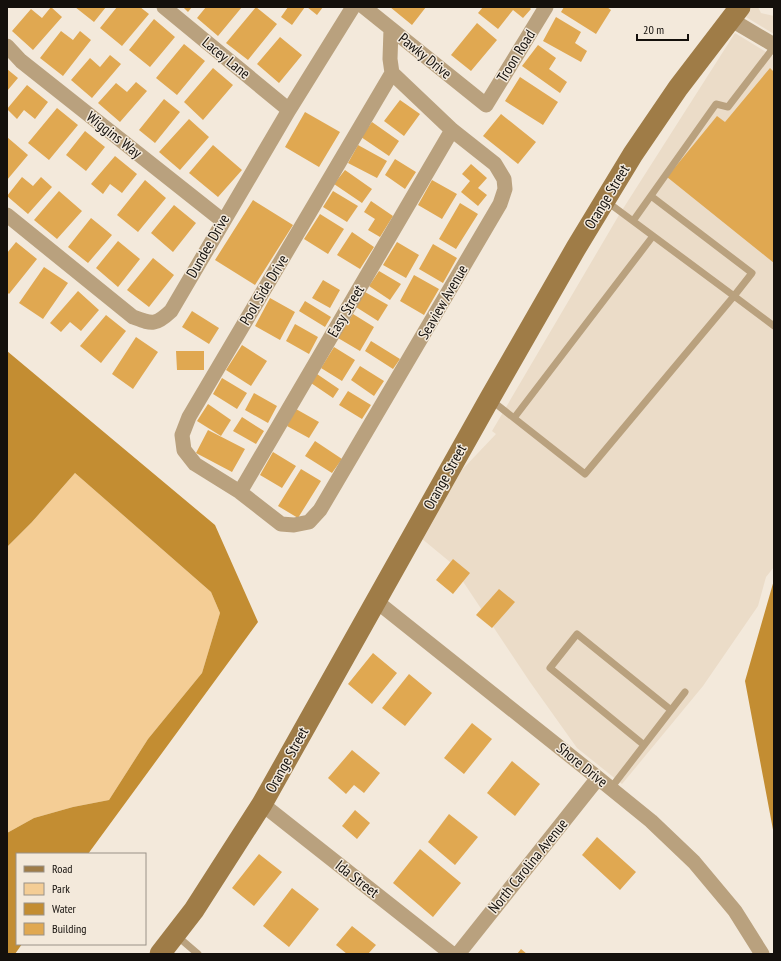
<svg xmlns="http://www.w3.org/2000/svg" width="781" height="961" viewBox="0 0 781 961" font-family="'PT Sans Narrow',sans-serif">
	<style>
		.built { fill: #ebdcc8 }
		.green { fill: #f4cd95 }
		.water { fill: #c38d32 }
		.building { fill: #e0a851 }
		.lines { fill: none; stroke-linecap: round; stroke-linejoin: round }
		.lane { stroke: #b9a17e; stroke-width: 7 }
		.street { stroke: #b9a17e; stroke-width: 15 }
		.secondary { stroke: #9f7c47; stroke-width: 21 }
		.labels { text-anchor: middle; stroke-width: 3; stroke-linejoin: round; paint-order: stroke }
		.street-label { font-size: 15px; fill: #14100c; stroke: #f3e9db }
	</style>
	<rect width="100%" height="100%" fill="#f3e9db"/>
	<!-- built -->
	<path class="built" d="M752,7H758L761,13L774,16V34L746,17Z
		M735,33L774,57V567L766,577L758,606L703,686L622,784L577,748L530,682L450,562L421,538L457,475L496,434L492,431L619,215Z"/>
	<!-- green -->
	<path class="green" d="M75,473L211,592L220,613L202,673L148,739L109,800L73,807L34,818L7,833V547L32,522Z"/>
	<!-- water -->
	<path class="water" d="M7,351L215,525L258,622L88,854H17V944H22L15,954H7V833L34,818L73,807L109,800L148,739L202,673L220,613L211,592L75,473L32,522L7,547Z
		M774,580V835L745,681Z"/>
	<!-- building -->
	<path class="building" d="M51,7L62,17L33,50L12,31L31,9L42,18Z
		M75,7H106L94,22Z
		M117,7H140L149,14L122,46L100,28Z
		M183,7H192L188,12Z
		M206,7H242L218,36L197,18Z
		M256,7L277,24L248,60L226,43Z
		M288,7H305L292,25L281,17Z
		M307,7H323L317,15Z
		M390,7H426L412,25Z
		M483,7H529L531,9L523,18L513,10L498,29L478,13Z
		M564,7H607L611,10L596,34L561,12Z
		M556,17L581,32L575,43L587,51L581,62L543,41Z
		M154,19L175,37L150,67L129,50Z
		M477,23L497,40L471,71L451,55Z
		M61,31L73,40L80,31L91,40L63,76L40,58Z
		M280,37L302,55L279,83L257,64Z
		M184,44L205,61L177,95L156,78Z
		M538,45L556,58L549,69L567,82L560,93L522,66Z
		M110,55L121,64L92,98L71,80L90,58L100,67Z
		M213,68L233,85L203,120L184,102Z
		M770,68L774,72V263L667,177L717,116L725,122Z
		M7,69L18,78L7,91Z
		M520,77L558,102L543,125L505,101Z
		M136,82L147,91L120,122L98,103L116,83L127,92Z
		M27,85L48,102L35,119L24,110L17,119L7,109Z
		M164,99L180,112L155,143L139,130Z
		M400,100L420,114L404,136L384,121Z
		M57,108L78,125L49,160L28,143Z
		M305,112L340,132L319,167L285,147Z
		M501,114L536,142L518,164L483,136Z
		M189,119L209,137L180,170L159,152Z
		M372,122L399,141L389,156L361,137Z
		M85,131L105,147L86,171L66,155Z
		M7,137L28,155L7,180Z
		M213,145L242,170L218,197L189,173Z
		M358,145L387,161L377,178L348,163Z
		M115,156L137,174L122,193L110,184L103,194L91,184Z
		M395,159L416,172L405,189L385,175Z
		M471,164L487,178L478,188L487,195L478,206L461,192L470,181L462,174Z
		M345,170L372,189L362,203L334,184Z
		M22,177L33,186L41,177L52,187L28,214L7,196Z
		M145,180L166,198L138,232L117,215Z
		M432,180L457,194L442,219L418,205Z
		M59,191L82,211L57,239L34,220Z
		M333,191L358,206L347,222L323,207Z
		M253,200L293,225L255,285L215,260Z
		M371,201L393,216L380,237L368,230L375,219L364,212Z
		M460,203L478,214L456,249L439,239Z
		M174,205L196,223L173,252L151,233Z
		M320,214L344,229L328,254L304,239Z
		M91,218L112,235L88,263L68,247Z
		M352,232L374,247L360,269L337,255Z
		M118,241L140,259L118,287L96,268Z
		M16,242L37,259L9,294L7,292V253Z
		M397,242L419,255L406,278L383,265Z
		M433,244L457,258L443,283L419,269Z
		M153,258L174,275L149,307L127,290Z
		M44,267L68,283L43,319L19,303Z
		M379,271L401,284L390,300L369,286Z
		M414,275L439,289L424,315L400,301Z
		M323,280L340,290L330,308L312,298Z
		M78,291L99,310L81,331L70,322L61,332L50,323Z
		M365,292L388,305L378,321L356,307Z
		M270,298L295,312L280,340L255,326Z
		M305,301L331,317L325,327L299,311Z
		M192,311L219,328L209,344L182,327Z
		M353,314L374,327L360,351L338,338Z
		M106,315L126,331L101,363L80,346Z
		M295,324L318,337L309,354L286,341Z
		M136,337L158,352L133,389L112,374Z
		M371,341L400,359L393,369L365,351Z
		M242,345L267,361L251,386L226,370Z
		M334,347L355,360L342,381L321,368Z
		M176,351H204V370H177Z
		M360,366L384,381L374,396L351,380Z
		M317,374L339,389L333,398L311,383Z
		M222,378L247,393L237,409L213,394Z
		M348,391L371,405L362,419L339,405Z
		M254,393L277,406L268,423L245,410Z
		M208,404L231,420L221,436L197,421Z
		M296,409L319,422L309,438L287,426Z
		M242,417L264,431L256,444L233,431Z
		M208,430L245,449L232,472L196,453Z
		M315,441L342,459L332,473L305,456Z
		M273,452L296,466L282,488L260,475Z
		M301,469L321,481L298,518L278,506Z
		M453,559L470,573L453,594L436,580Z
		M499,589L515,602L492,628L476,615Z
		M373,653L397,673L372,704L348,684Z
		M409,674L432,693L405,726L382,708Z
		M472,723L492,739L464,774L444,758Z
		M352,750L380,773L364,793L354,785L346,794L328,778Z
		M512,761L540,784L515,816L487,793Z
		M355,810L370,823L357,839L342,826Z
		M449,814L478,837L455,865L428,842Z
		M597,837L636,872L620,890L582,855Z
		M420,849L461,883L433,917L393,883Z
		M259,854L282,872L254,906L232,888Z
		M292,888L319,909L289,947L263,926Z
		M352,926L376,945L368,954H347L336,945Z
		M521,949L527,954H517Z"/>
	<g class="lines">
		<!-- lane -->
		<path class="lane" d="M651,196L752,273L734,296L774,326
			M633,221L716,104L728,107L774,47
			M491,400L585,474L734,296L606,201
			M514,418L653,236
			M644,745L550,668L577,634L671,710
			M611,788L685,692
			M177,936L198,954"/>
		<!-- street -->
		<path class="street" d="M164,7L289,110
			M364,7L486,105L546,7
			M730,19L774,45
			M391,29L390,59L392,73L452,130L495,164L504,179L505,189L500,204L320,510L309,522L294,525L281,524L240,492L195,464L184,450L182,435L189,417L392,73
			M7,46L21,61L223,221
			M7,215L133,317C152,324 155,326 171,311L289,110L353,7
			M240,492L452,130
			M376,601L598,778L651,821L694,862L735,911L762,954
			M262,804L452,954
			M458,954L598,778"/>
		<!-- secondary -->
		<path class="secondary" d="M160,954L194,910L262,804L490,398L576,248L633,154L678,88L740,7"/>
	</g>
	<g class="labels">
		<!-- street labels -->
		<g class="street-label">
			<text transform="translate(425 56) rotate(39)" y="5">Pawky Drive</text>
			<text transform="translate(516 56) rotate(-58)" y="5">Troon Road</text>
			<text transform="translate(226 58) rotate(39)" y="5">Lacey Lane</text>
			<text transform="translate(114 135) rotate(38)" y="5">Wiggins Way</text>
			<text transform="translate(607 197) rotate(-59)" y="5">Orange Street</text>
			<text transform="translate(208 246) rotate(-60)" y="5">Dundee Drive</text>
			<text transform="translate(264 290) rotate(-59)" y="5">Pool Side Drive</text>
			<text transform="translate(443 302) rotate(-60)" y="5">Seaview Avenue</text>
			<text transform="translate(346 311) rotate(-60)" y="5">Easy Street</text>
			<text transform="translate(445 477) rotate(-61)" y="5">Orange Street</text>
			<text transform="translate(287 760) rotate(-61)" y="5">Orange Street</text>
			<text transform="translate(582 765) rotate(39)" y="5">Shore Drive</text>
			<text transform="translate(528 866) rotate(-51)" y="5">North Carolina Avenue</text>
			<text transform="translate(357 879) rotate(38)" y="5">Ida Street</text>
		</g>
	</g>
	<!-- border -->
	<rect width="781" height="961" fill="none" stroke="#14100c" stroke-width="16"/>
	<!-- legend -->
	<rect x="16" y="853" width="130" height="92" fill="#f3e9db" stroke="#9a9288"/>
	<rect x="24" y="866" width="20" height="6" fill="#9f7c47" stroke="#9a9288"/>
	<text x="52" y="873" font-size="12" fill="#14100c">Road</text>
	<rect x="24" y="883" width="20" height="12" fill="#f4cd95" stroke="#9a9288"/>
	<text x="52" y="893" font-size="12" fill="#14100c">Park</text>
	<rect x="24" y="903" width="20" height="12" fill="#c38d32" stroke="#9a9288"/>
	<text x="52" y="913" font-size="12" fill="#14100c">Water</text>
	<rect x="24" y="923" width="20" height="12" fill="#e0a851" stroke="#9a9288"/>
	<text x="52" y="933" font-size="12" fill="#14100c">Building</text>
	<!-- scale -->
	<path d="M637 34v6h51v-6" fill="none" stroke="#14100c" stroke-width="2"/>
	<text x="643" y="34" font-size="12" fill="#14100c" stroke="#f3e9db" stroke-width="3" paint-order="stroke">20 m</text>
</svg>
